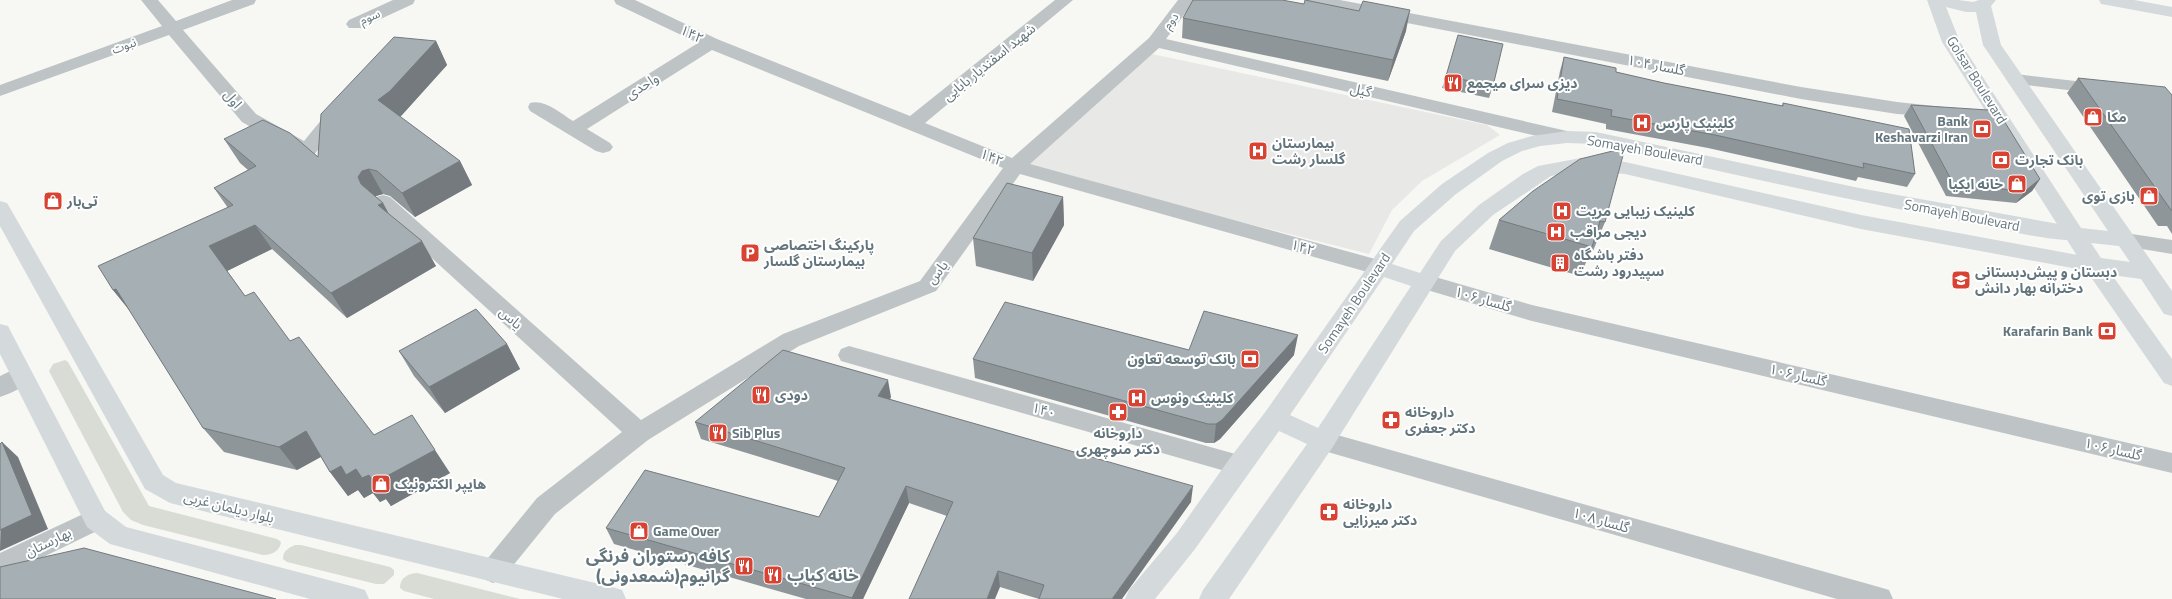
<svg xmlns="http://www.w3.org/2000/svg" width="2172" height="599" viewBox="0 0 2172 599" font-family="'Titillium Web','Noto Sans Arabic',sans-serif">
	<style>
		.built { fill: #e8e8e7 }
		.green { fill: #d8dcd4 }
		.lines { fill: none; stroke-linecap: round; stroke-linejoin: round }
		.minor { fill: #bec4c6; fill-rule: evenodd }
		.secondary { fill: #d4d9db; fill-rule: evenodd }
		.primary { fill: #d4d9db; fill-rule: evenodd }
		.wall { fill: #8f969a }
		.shaded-wall { fill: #747a7d }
		.building { fill: #a6afb3; stroke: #747a7d }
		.labels { text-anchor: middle; stroke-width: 4; stroke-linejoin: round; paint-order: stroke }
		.far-street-label { font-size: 12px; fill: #64767d; stroke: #fff }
		.street-label { font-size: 14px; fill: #64767d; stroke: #fff }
		.poi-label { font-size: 14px; font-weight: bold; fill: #64767d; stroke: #fff; text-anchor: start }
		.near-poi-label { font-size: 17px; font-weight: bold; fill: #64767d; stroke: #fff; text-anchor: end }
	</style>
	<rect width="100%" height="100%" fill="#f7f7f4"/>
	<!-- built -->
	<path class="built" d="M1152,54L1487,125L1500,135L1422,181L1392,210L1369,254L1025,168Z"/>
	<!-- green -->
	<path class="green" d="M65,360L68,362L149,506L277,539L281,542C280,551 272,555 263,555L143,525L131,520L123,512L49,371L53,364Z
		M295,545H301L390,567L394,570V575L384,584H376L287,562L283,559C283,551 288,548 295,545Z
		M417,573L520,599H521H434L404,591L400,588C400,578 407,574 417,573Z"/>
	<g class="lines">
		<!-- minor -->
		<path class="minor" d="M141,0H158L176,21L232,0H256L254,4L183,30L256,114L304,141L331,108L338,106L345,108L347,112L314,155L307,157L300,155L242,122L169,35L0,96V85L162,26Z
			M393,0H415L413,4L361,28H349L346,24L349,20Z
			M614,0H635L717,39L910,116L1055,0H1073L925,123L1012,158L1149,38L1178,0H1195L1166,39L1567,131L1574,133L1577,137L1574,141L1567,143L1159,48L1030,164L1386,262L1389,267L1386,272L1378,275L1020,174L936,291L799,346L648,440L555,514L502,579L493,583L484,579L480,571L484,563L537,498L622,432L376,207L373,202L376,197L383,195L390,197L641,420L783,334L920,281L1003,168L712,50L587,129L610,143L613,147L610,151L603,153L596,151L530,111L528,107L530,103C545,99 560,113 573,121L698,43L616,4Z
			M1306,0H1340L1801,87L1897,102L1944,107L1946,111L1944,115L1937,117L1897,114L1801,99L1314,5L1308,4Z
			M2015,74L2101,84L2107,85L2110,89L2107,93L2101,94L2009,83L2006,79L2009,75Z
			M2125,233L2172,240V254L2118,245L2115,240L2118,235Z
			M1425,274L1532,305L2172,453V473L1532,321L1417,287L1414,282L1417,277Z
			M849,346L1239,455L1248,458L1251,465L1248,472L1239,475L841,361L838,355L841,349Z
			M21,366L29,369L33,375C27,386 12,393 0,397V376Z
			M1323,431L1879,587L1889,590L1893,599H1837L1314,448L1311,441L1314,434Z
			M96,508L105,511L109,519L105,527L0,578V553Z"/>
		<!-- secondary -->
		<path class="secondary" d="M2099,0H2134L2172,7V17L2107,5L2101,4Z
			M1567,131L1596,132L1859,188L2075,227L2082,229L2085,234L2082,239C2062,245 1999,228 1975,224C1848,200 1722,172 1596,144L1567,143L1540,146L1522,151L1502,161L1456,194L1414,231L1392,264L1420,273L1441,241L1479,205L1523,174L1538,166L1581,158L1625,162L1861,215L2094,258L2102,260L2105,265L2102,270L2094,272L1861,229L1625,174L1581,170L1551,176L1493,215L1455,251L1332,448L1229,599H1199L1203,590L1307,444L1279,431L1195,549L1155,599H1125L1129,590L1177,533L1230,458L1266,411L1400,221L1442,184L1488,153L1508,143L1532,136ZM1384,277L1411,286L1318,428L1290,415Z"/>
		<!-- primary -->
		<path class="primary" d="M1927,0H1958L1973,2L1979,0H1996L1991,6L2001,45L2172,291V316L2164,314L2141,279L2112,275L2172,359V386L2164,383L2086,270L1942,42ZM1946,7L1966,12H1976L1983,45L2108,231L2081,228L1960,42ZM2091,243L2119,246L2130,262L2101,258Z
			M0,201L7,203L10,208L163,475L176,483L612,587L622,590L626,599H563L170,503L145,489L0,226Z
			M0,324L8,326L11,332L105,511L126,527L355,587L365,590L369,599H310L110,544L87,527L0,354Z"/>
	</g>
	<!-- wall -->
	<path class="wall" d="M1183,18L1406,31L1388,81L1182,38Z
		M436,41L447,65L400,117L460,161L472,185L415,217L390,196L383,194L376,196H375L383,203L388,213L436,266L347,318L272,249L227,271L245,296L290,341L374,435L450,473L391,506L386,499L380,502L373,493L364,498L358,490L348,496L330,472L321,457L297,470L224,452L203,428L129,309L113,290L228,208L214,188L248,170L240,163L224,139L318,157Z
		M1564,57L1616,72L1664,83L1782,106L1783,103L1915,174L1907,187L1858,177L1856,181L1708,148L1606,129V124L1552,112L1560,71Z
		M1446,76L1493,86L1489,98L1442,88Z
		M2078,78L2172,95V234L2167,226H2158L2067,93Z
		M1911,105L2040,179L2032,191L2016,203L1946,196L1904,116Z
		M1533,191L1605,222L1593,251H1591L1580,276L1489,249L1499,220Z
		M1063,197L1064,225L1033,281L976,266L973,238Z
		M507,344L520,369L445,413L414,376L399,351Z
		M1189,350L1294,355L1220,439L1214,443H1206L975,378L973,359Z
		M891,397L890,399L1191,502L1039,599L1000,587L947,516L909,503L863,599H806L614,544L606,528L819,517L838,481L701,439L695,422Z"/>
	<!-- shaded-wall -->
	<path class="shaded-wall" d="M1410,10L1406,31L1388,81L1393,60Z
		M436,41L447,65L402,115L391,125L378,100Z
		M460,161L472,185L415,217L402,193Z
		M369,169L383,194L376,196L372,201L361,184L358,177L362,171Z
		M2040,179L2032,191L2016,203L2025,191Z
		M1063,197L1064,225L1033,281L1032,253Z
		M383,203L396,227L378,205Z
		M255,225L272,249L227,271L209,246Z
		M422,241L436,266L347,318L331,293Z
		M116,289L133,315L113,290Z
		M1298,335L1294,355L1220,439L1214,443L1216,424Z
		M507,344L520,369L445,413L429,387Z
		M888,380L891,397L882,413L878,396Z
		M306,431L324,455L297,470L279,447Z
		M2,442L18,457L48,529L0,551Z
		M435,450L450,473L391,506L386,499L380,502L373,493L364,498L358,490L348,496L330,472L341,466L356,469L369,475Z
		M906,486L909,503L863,599H852V598Z
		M1193,486L1191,502L1122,599H1112Z
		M998,571L1000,587L995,599H987Z"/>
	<!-- building -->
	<path class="building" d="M1193,0H1282L1304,4L1305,0L1359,11L1363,1L1410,10L1393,60L1183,18Z
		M1458,35L1503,44L1493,86L1446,76Z
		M394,37L436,41L390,91L378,100L460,161L402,193L377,171L369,169L362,171L358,177L361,184L383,203L378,205L422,241L331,293L255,225L209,246L245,296L254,292L290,341L299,337L374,435L412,415L435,450L374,483L369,475L362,478L356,469L346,475L341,466L330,472L306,431L279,447L203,428L116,289L113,290L98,266L233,205L214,188L256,166L224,139L263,120L290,133L318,157L321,114Z
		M1564,57L1616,68V72L1664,83L1783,106V103L1909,129L1915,174L1863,163L1864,168L1715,135L1611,116L1612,110L1557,99Z
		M2078,78L2165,87L2172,95V210H2171Z
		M1911,105L1988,110L2001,116L2040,179L2025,191L1954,185Z
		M1625,148L1605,222L1600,221L1592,247L1499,220L1533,191L1580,159Z
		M1007,183L1063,197L1032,253L973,238Z
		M1005,302L1189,350L1204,311L1298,335L1222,420L1216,424H1208L973,359Z
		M476,309L507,344L429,387L399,351Z
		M783,350L888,380L878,396L1193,486L1112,599H1039L1044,585L998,571L987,599H909L953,502L906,486L852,598L606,528L645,470L819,517L845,468L695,422Z
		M2,442L32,515L0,530V444Z
		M84,548L276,599H0V567Z"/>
	<!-- icons -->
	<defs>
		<g id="restaurant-square" transform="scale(1)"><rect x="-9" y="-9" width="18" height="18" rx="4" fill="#d84233" stroke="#fff"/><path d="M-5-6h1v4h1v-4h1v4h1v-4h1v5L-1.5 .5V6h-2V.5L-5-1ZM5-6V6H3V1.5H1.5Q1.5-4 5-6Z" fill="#fff"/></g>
		<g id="shop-square" transform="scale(1)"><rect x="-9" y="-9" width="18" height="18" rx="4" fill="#d84233" stroke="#fff"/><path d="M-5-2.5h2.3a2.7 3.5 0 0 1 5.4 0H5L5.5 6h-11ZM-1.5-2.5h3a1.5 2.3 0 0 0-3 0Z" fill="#fff"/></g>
		<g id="hospital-square" transform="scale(1)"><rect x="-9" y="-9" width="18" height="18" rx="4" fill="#d84233" stroke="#fff"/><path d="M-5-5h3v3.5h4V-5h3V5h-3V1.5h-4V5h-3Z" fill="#fff"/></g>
		<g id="bank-square" transform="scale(1)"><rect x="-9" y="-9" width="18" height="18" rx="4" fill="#d84233" stroke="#fff"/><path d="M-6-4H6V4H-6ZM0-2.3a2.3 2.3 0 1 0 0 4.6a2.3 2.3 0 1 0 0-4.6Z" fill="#fff"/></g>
		<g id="parking-square" transform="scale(1)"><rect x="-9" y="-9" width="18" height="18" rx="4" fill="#d84233" stroke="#fff"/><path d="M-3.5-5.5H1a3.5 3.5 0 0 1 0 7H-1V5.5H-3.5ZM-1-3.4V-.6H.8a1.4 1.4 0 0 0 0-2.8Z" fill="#fff"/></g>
		<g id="building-square" transform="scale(1)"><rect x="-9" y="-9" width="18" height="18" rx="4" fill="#d84233" stroke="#fff"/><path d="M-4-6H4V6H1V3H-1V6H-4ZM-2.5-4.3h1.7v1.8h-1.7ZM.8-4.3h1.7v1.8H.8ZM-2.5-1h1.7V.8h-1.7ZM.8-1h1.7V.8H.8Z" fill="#fff"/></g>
		<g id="school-square" transform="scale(1)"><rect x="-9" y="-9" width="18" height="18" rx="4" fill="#d84233" stroke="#fff"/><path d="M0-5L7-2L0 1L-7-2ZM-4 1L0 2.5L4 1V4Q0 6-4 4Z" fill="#fff"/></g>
		<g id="pharmacy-square" transform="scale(1)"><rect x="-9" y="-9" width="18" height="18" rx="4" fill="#d84233" stroke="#fff"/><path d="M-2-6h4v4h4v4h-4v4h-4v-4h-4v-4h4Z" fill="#fff"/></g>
	</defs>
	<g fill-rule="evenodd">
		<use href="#restaurant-square" x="1453" y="83"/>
		<use href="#shop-square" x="2093" y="117"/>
		<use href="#hospital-square" x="1642" y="123"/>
		<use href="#bank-square" x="1982" y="129"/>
		<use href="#hospital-square" x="1258" y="151"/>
		<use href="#bank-square" x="2001" y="160"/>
		<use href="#shop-square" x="2017" y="184"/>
		<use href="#shop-square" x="2149" y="196"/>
		<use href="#shop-square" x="53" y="201"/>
		<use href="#hospital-square" x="1562" y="211"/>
		<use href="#hospital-square" x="1556" y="232"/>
		<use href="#parking-square" x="750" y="253"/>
		<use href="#building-square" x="1560" y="263"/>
		<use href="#school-square" x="1961" y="280"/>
		<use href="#bank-square" x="2107" y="331"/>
		<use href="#bank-square" x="1250" y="359"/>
		<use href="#restaurant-square" x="761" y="395"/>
		<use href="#hospital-square" x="1137" y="398"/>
		<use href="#pharmacy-square" x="1118" y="412"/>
		<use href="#pharmacy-square" x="1391" y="420"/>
		<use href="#restaurant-square" x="718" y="433"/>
		<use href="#shop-square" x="381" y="484"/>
		<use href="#pharmacy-square" x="1329" y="512"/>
		<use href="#shop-square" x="639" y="531"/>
		<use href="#restaurant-square" x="744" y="566"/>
		<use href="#restaurant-square" x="773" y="575"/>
	</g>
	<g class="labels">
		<!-- far-street labels -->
		<g class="far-street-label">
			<text transform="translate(370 17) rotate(-24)" y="4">سوم</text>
			<text transform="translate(1171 21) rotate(-53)" y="4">دوم</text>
			<text transform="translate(124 46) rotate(-20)" y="4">نبوت</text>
		</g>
		<!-- street labels -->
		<g class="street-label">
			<text transform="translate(692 34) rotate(26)" y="5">۱۴۲</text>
			<text transform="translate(989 62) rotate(-39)" y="5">شهید اسفندیار بابایی</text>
			<text transform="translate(1656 65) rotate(11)" y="5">گلسار ۱۰۴</text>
			<text transform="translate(1977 80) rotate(58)" y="5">Golsar Boulevard</text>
			<text transform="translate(642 86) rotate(-32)" y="5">واحدی</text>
			<text transform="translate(1361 90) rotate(13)" y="5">گیل</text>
			<text transform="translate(233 99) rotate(50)" y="5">اول</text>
			<text transform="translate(1645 150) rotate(10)" y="5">Somayeh Boulevard</text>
			<text transform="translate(992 157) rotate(22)" y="5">۱۴۲</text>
			<text transform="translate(1962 215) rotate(11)" y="5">Somayeh Boulevard</text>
			<text transform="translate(1303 247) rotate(16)" y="5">۱۴۲</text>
			<text transform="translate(937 272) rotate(-51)" y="5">یاس</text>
			<text transform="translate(1483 299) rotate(16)" y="5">گلسار ۱۰۶</text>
			<text transform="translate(1354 303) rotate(-56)" y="5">Somayeh Boulevard</text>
			<text transform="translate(511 318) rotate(42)" y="5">یاس</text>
			<text transform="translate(1798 375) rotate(13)" y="5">گلسار ۱۰۶</text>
			<text transform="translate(1044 410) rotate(16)" y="5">۱۴۰</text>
			<text transform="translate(2113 449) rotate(13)" y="5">گلسار ۱۰۶</text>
			<text transform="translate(229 507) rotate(14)" y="5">بلوار دیلمان غربی</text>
			<text transform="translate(1601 520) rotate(16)" y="5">گلسار ۱۰۸</text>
			<text transform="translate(48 542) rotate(-26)" y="5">بهارستان</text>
		</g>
		<!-- poi labels -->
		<g class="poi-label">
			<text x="1467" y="88">دیزی سرای میجمع</text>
			<text x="2107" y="122">مکا</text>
			<text x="1968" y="126" text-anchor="end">Bank<tspan x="1968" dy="16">Keshavarzi Iran</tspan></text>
			<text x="1656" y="128">کلینیک پارس</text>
			<text x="1272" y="148">بیمارستان<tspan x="1272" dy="16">گلسار رشت</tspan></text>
			<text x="2015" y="165">بانک تجارت</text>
			<text x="2003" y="189" text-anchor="end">خانه ایکیا</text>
			<text x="2135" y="201" text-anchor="end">بازی توی</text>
			<text x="67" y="206">تی‌بار</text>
			<text x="1576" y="216">کلینیک زیبایی مریت</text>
			<text x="1570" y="237">دیجی مراقب</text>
			<text x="764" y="250">پارکینگ اختصاصی<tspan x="764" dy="16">بیمارستان گلسار</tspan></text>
			<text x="1574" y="260">دفتر باشگاه<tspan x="1574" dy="16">سپیدرود رشت</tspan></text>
			<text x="1975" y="277">دبستان و پیش‌دبستانی<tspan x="1975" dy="16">دخترانه بهار دانش</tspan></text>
			<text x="2093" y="336" text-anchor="end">Karafarin Bank</text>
			<text x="1236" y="364" text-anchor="end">بانک توسعه تعاون</text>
			<text x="775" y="400">دودی</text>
			<text x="1151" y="403">کلینیک ونوس</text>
			<text x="1405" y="417">داروخانه<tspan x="1405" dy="16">دکتر جعفری</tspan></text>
			<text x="732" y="438">Sib Plus</text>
			<text x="1118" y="438" text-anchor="middle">داروخانه<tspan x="1118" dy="16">دکتر منوچهری</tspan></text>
			<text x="395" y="489">هایپر الکترونیک</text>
			<text x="1343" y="509">داروخانه<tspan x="1343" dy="16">دکتر میرزایی</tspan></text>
			<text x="653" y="536">Game Over</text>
		</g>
		<!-- near-poi labels -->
		<g class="near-poi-label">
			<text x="730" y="562">کافه رستوران فرنگی<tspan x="730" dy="20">گرانیوم(شمعدونی)</tspan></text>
			<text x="787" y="581" text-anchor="start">خانه کباب</text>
		</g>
	</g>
</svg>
